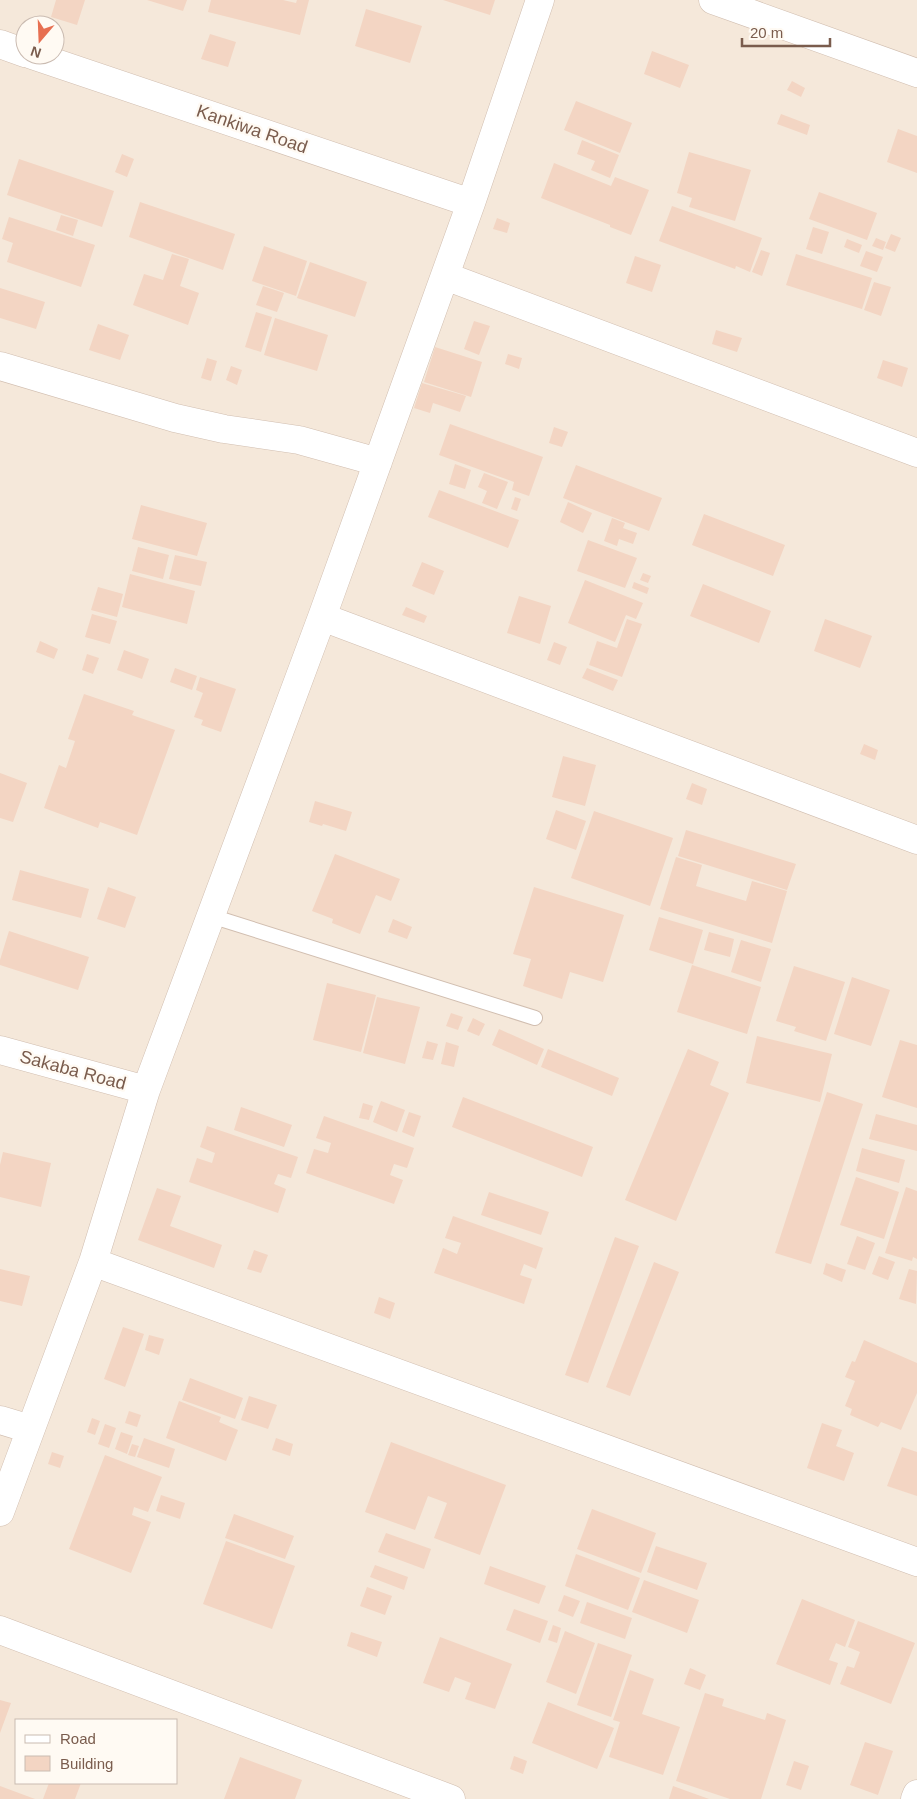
<svg xmlns="http://www.w3.org/2000/svg" width="917" height="1799" viewBox="0 0 917 1799" font-family="Arial,sans-serif">
	<style>
		.residential { fill: #f5e8da; fill-rule: evenodd }
		.building { fill: #f3d5c3 }
		.lines { fill: none; stroke-linecap: round; stroke-linejoin: round }
		.lane-casing { stroke: #d1beb0; stroke-width: 16 }
		.street-casing { stroke: #d1beb0; stroke-width: 29 }
		.lane { stroke: #fff; stroke-width: 14 }
		.street { stroke: #fff; stroke-width: 28 }
		.labels { text-anchor: middle; stroke-width: 4.5; stroke-linejoin: round; paint-order: stroke }
		.street-label { font-size: 18px; fill: #7a5c4d; stroke: #fffaf3 }
	</style>
	<rect width="100%" height="100%" fill="#fdf6ec"/>
	<!-- residential -->
	<path class="residential" d="M0,0H917V1799H0ZM25,25H55V55H25ZM16,1720H176V1783H16Z"/>
	<!-- building -->
	<path class="building" d="M56,0H85L77,25L51,17Z
		M147,0H187L183,11Z
		M211,0H283L296,3L297,0H309L300,35L208,12Z
		M443,0H495L490,15Z
		M366,9L422,26L410,63L355,46Z
		M210,34L236,42L228,67L201,59Z
		M652,51L689,65L680,88L644,74Z
		M792,81L805,88L801,97L787,90Z
		M576,101L632,123L620,153L564,130Z
		M781,114L810,125L807,135L777,124Z
		M898,129L917,136V173L887,162Z
		M582,140L619,155L610,178L591,170L595,161L577,154Z
		M689,152L751,170L735,221L689,207L692,198L677,193Z
		M122,154L134,159L127,177L115,172Z
		M19,159L114,191L102,227L7,195Z
		M554,163L611,186L615,177L649,190L631,235L610,227V225L541,198Z
		M819,192L877,213L867,240L809,219Z
		M140,202L235,234L223,270L129,237Z
		M672,206L762,238L750,272L736,266L735,269L659,241Z
		M61,215L78,220L73,236L56,230Z
		M9,217L95,245L81,287L7,262L13,243L2,239Z
		M497,218L510,223L507,233L493,229Z
		M813,227L829,232L822,254L806,249Z
		M891,234L901,238L895,252L885,248Z
		M876,238L886,242L883,250L872,246Z
		M847,239L862,245L859,253L844,247Z
		M264,246L307,261L296,296L252,281Z
		M761,250L770,253L762,276L752,272Z
		M866,251L883,257L877,272L860,266Z
		M172,254L189,259L180,286L199,293L188,325L133,305L144,274L163,280Z
		M796,254L872,278L862,309L786,285Z
		M635,256L661,265L652,292L626,283Z
		M310,262L367,282L355,317L297,298Z
		M874,282L891,287L881,316L864,310Z
		M263,286L284,293L277,312L256,305Z
		M0,288L45,302L36,329L0,318Z
		M256,312L272,317L261,352L245,347Z
		M275,318L328,335L317,371L264,355Z
		M474,321L490,326L479,355L464,349Z
		M98,324L129,335L120,360L89,350Z
		M716,330L742,338L737,352L712,344Z
		M435,347L482,362L471,397L424,382Z
		M508,354L522,358L519,369L505,364Z
		M207,358L217,361L211,381L201,378Z
		M883,360L908,368L902,387L877,378Z
		M231,366L242,370L237,385L226,380Z
		M422,383L466,396L460,412L433,403L430,413L414,408Z
		M450,424L543,457L529,496L512,490L514,482L439,455Z
		M554,427L568,432L562,447L549,443Z
		M455,464L471,470L465,489L449,484Z
		M576,465L662,498L649,531L563,498Z
		M484,473L508,482L497,509L482,503L487,491L478,487Z
		M439,490L519,520L508,548L428,517Z
		M515,497L521,499L517,511L511,509Z
		M568,502L592,513L583,533L560,522Z
		M141,505L207,523L197,556L132,539Z
		M704,514L785,545L773,576L692,545Z
		M612,518L625,523L623,528L637,533L633,544L619,539L617,546L604,541Z
		M588,540L637,558L625,588L577,571Z
		M138,547L169,555L163,579L132,571Z
		M175,555L207,562L201,586L169,579Z
		M422,562L444,571L434,595L412,586Z
		M643,573L651,576L648,583L640,580Z
		M130,574L195,591L187,624L122,607Z
		M585,580L643,603L636,619L626,615L615,642L568,623Z
		M634,582L649,588L647,594L632,588Z
		M703,584L771,611L759,643L690,616Z
		M98,587L123,594L117,617L91,610Z
		M519,596L551,606L540,644L507,633Z
		M406,607L427,616L424,623L402,615Z
		M92,614L117,621L110,644L85,637Z
		M627,619L642,624L622,677L589,665L597,641L617,648Z
		M825,619L872,636L860,668L814,651Z
		M40,641L58,649L54,659L36,652Z
		M554,642L567,647L560,665L547,660Z
		M124,650L149,659L142,679L117,670Z
		M87,654L99,658L93,674L82,670Z
		M175,668L197,676L192,690L170,682Z
		M587,668L618,680L613,691L582,678Z
		M200,677L236,689L221,732L201,725L203,720L194,717L203,693L196,690Z
		M84,694L134,711L132,715L175,730L137,835L100,822L98,828L44,808L59,765L66,768L75,741L68,739Z
		M864,744L878,750L875,760L860,754Z
		M563,756L596,765L585,806L552,797Z
		M0,773L27,783L13,822L0,818Z
		M692,783L707,789L702,805L686,799Z
		M315,801L352,812L346,831L323,824L322,826L309,822Z
		M556,810L586,821L576,850L546,839Z
		M594,811L673,838L650,906L571,878Z
		M686,830L796,864L787,890L678,856Z
		M335,854L400,879L391,901L376,895L360,934L332,923L333,919L312,911Z
		M676,857L702,865L696,886L746,901L752,881L787,891L772,943L660,909Z
		M20,870L89,889L81,918L12,900Z
		M108,887L136,897L125,928L97,919Z
		M534,887L624,915L603,982L570,972L562,999L523,986L531,959L513,954Z
		M659,917L703,930L693,964L649,950Z
		M393,919L412,927L407,939L388,932Z
		M9,931L89,957L78,990L0,965V960Z
		M709,932L734,939L730,957L704,950Z
		M741,940L771,949L761,982L731,972Z
		M692,965L761,987L747,1034L677,1012Z
		M794,966L845,982L826,1041L794,1031L796,1027L776,1021Z
		M852,977L890,990L871,1046L834,1034Z
		M327,983L376,995L361,1052L313,1040Z
		M377,997L420,1007L405,1064L363,1053Z
		M451,1013L463,1017L458,1030L446,1026Z
		M473,1018L485,1024L479,1036L467,1031Z
		M499,1029L544,1049L537,1065L492,1045Z
		M757,1036L832,1054L820,1102L746,1083Z
		M900,1040L917,1045V1108L882,1097Z
		M427,1041L438,1044L433,1060L422,1058Z
		M446,1042L459,1046L454,1067L441,1064Z
		M548,1049L619,1078L612,1096L541,1067Z
		M688,1049L719,1062L710,1085L729,1093L676,1221L625,1200Z
		M827,1092L863,1104L811,1264L775,1253Z
		M463,1097L593,1147L582,1177L452,1127Z
		M381,1101L405,1110L397,1132L373,1122Z
		M363,1103L373,1106L369,1120L359,1118Z
		M241,1107L292,1125L284,1147L234,1130Z
		M409,1112L421,1116L414,1137L402,1132Z
		M876,1114L917,1125V1151L869,1139Z
		M324,1116L414,1148L407,1168L394,1164L390,1175L403,1180L394,1204L306,1173L314,1149L328,1153L331,1143L316,1138Z
		M207,1126L298,1157L291,1178L278,1174L274,1184L286,1189L278,1213L189,1182L197,1158L212,1163L215,1153L200,1147Z
		M862,1148L905,1160L899,1183L856,1171Z
		M3,1152L51,1163L41,1207L0,1197V1165Z
		M856,1177L899,1192L884,1239L840,1225Z
		M906,1187L917,1191V1259L913,1257L912,1261L885,1253Z
		M157,1188L181,1196L170,1226L222,1245L214,1268L138,1240Z
		M489,1192L549,1212L541,1235L481,1215Z
		M453,1216L543,1248L536,1269L524,1264L520,1275L532,1279L524,1304L434,1273L443,1248L457,1254L461,1243L445,1238Z
		M857,1236L875,1243L865,1270L847,1264Z
		M615,1237L639,1246L588,1383L565,1375Z
		M254,1250L268,1255L261,1273L247,1269Z
		M879,1256L895,1262L888,1280L872,1274Z
		M654,1262L679,1272L630,1396L606,1387Z
		M826,1263L846,1270L842,1282L823,1274Z
		M0,1269L30,1276L22,1306L0,1301Z
		M909,1269L917,1271L916,1304L899,1299Z
		M379,1297L395,1303L390,1319L374,1313Z
		M123,1327L144,1334L125,1387L104,1379Z
		M149,1335L164,1339L159,1355L145,1350Z
		M864,1340L917,1363V1393L901,1430L881,1422L878,1427L850,1415L852,1409L845,1406L855,1381L845,1377L852,1361L855,1362Z
		M190,1378L243,1398L235,1419L182,1400Z
		M249,1396L277,1405L268,1429L241,1420Z
		M179,1401L221,1417L219,1422L238,1430L226,1461L166,1438Z
		M129,1411L141,1415L137,1427L125,1423Z
		M92,1418L100,1421L95,1435L87,1432Z
		M822,1423L842,1430L836,1446L854,1453L844,1481L807,1468Z
		M105,1424L116,1428L109,1448L98,1444Z
		M121,1432L133,1436L127,1454L115,1449Z
		M144,1438L175,1449L169,1468L137,1457Z
		M276,1438L293,1444L290,1456L272,1450Z
		M391,1442L506,1485L480,1555L434,1538L447,1503L428,1496L415,1530L365,1512Z
		M132,1444L139,1446L135,1457L128,1455Z
		M902,1447L917,1452V1496L887,1486Z
		M52,1452L64,1456L60,1468L48,1464Z
		M105,1455L162,1477L148,1512L134,1507L132,1515L151,1522L131,1573L69,1549Z
		M161,1495L185,1503L180,1519L156,1511Z
		M592,1509L656,1533L641,1573L577,1549Z
		M234,1514L294,1536L285,1559L225,1538Z
		M386,1533L431,1549L424,1569L378,1552Z
		M226,1541L295,1566L272,1629L203,1604Z
		M656,1546L707,1563L697,1590L647,1572Z
		M576,1554L640,1578L628,1610L565,1586Z
		M375,1565L408,1577L404,1590L370,1577Z
		M490,1566L546,1586L539,1604L484,1584Z
		M644,1580L699,1600L687,1633L632,1612Z
		M367,1587L392,1596L385,1615L360,1606Z
		M564,1595L580,1601L573,1617L558,1611Z
		M802,1599L855,1620L845,1647L836,1643L829,1660L838,1663L830,1685L776,1664Z
		M587,1602L632,1618L625,1639L580,1623Z
		M514,1609L548,1621L540,1643L506,1630Z
		M858,1621L915,1643L891,1704L840,1684L847,1666L854,1668L860,1652L848,1647Z
		M553,1625L561,1628L557,1643L548,1640Z
		M565,1631L595,1643L576,1694L546,1682Z
		M351,1632L382,1642L377,1657L347,1646Z
		M440,1637L512,1664L495,1709L465,1699L471,1683L455,1677L449,1692L423,1683Z
		M598,1643L632,1655L611,1717L577,1705Z
		M690,1668L706,1675L700,1690L684,1684Z
		M630,1670L654,1679L642,1714L680,1727L663,1775L609,1757L620,1722L613,1720Z
		M705,1693L724,1699L722,1706L765,1720L767,1713L786,1720L761,1799H730L676,1781Z
		M0,1700L11,1703L0,1733Z
		M548,1702L614,1728L597,1769L532,1743Z
		M865,1742L893,1751L878,1795L850,1785Z
		M514,1756L527,1761L523,1774L510,1769Z
		M240,1757L302,1780L295,1799H224Z
		M794,1761L809,1766L801,1790L786,1785Z
		M49,1783H81L75,1799H43Z
		M0,1786L35,1799H0Z
		M673,1786L709,1799H669Z"/>
	<g class="lines">
		<!-- lane casing -->
		<g class="lane-casing">
			<path id="lane" d="M211,916L535,1018"/>
		</g>
		<!-- street casing -->
		<g class="street-casing">
			<path id="street" d="M713,0L917,73
				M0,44L25,53
				M32,55L471,203
				M445,276L917,453
				M0,366L175,418L224,429L299,440L378,462
				M322,617L917,840
				M0,1050L146,1090
				M93,1262L917,1562
				M0,1420L30,1429
				M0,1512L93,1262L146,1090L322,617L471,203L540,0
				M0,1630L451,1799
				M915,1799L917,1794"/>
		</g>
		<!-- lane -->
		<use href="#lane" class="lane"/>
		<!-- street -->
		<use href="#street" class="street"/>
	</g>
	<g class="labels">
		<!-- street labels -->
		<g class="street-label">
			<text transform="translate(252 129) rotate(19)" y="6">Kankiwa Road</text>
			<text transform="translate(73 1070) rotate(15)" y="6">Sakaba Road</text>
		</g>
	</g>
	<!-- legend -->
	<rect x="15" y="1719" width="162" height="65" fill="#fffaf3" stroke="#cabbb1"/>
	<rect x="25" y="1735" width="25" height="8" fill="#ffffff" stroke="#cabbb1"/>
	<text x="60" y="1744" font-size="15" fill="#7a5c4d">Road</text>
	<rect x="25" y="1756" width="25" height="15" fill="#f3d5c3" stroke="#cabbb1"/>
	<text x="60" y="1769" font-size="15" fill="#7a5c4d">Building</text>
	<!-- north arrow -->
	<g transform="translate(40 40) rotate(199)"><circle r="24" fill="#fffaf3" stroke="#cabbb1"/>
	<path d="M0-4L9 19L0 12L-9 19Z" fill="#e76f51"/>
	<text y="-8" font-size="14" font-weight="bold" text-anchor="middle" fill="#7a5c4d">N</text>
	</g>
	<!-- scale -->
	<path d="M742 38v8h88v-8" fill="none" stroke="#7a5c4d" stroke-width="2.5"/>
	<text x="750" y="38" font-size="15" fill="#7a5c4d" stroke="#fffaf3" stroke-width="4" paint-order="stroke">20 m</text>
</svg>
